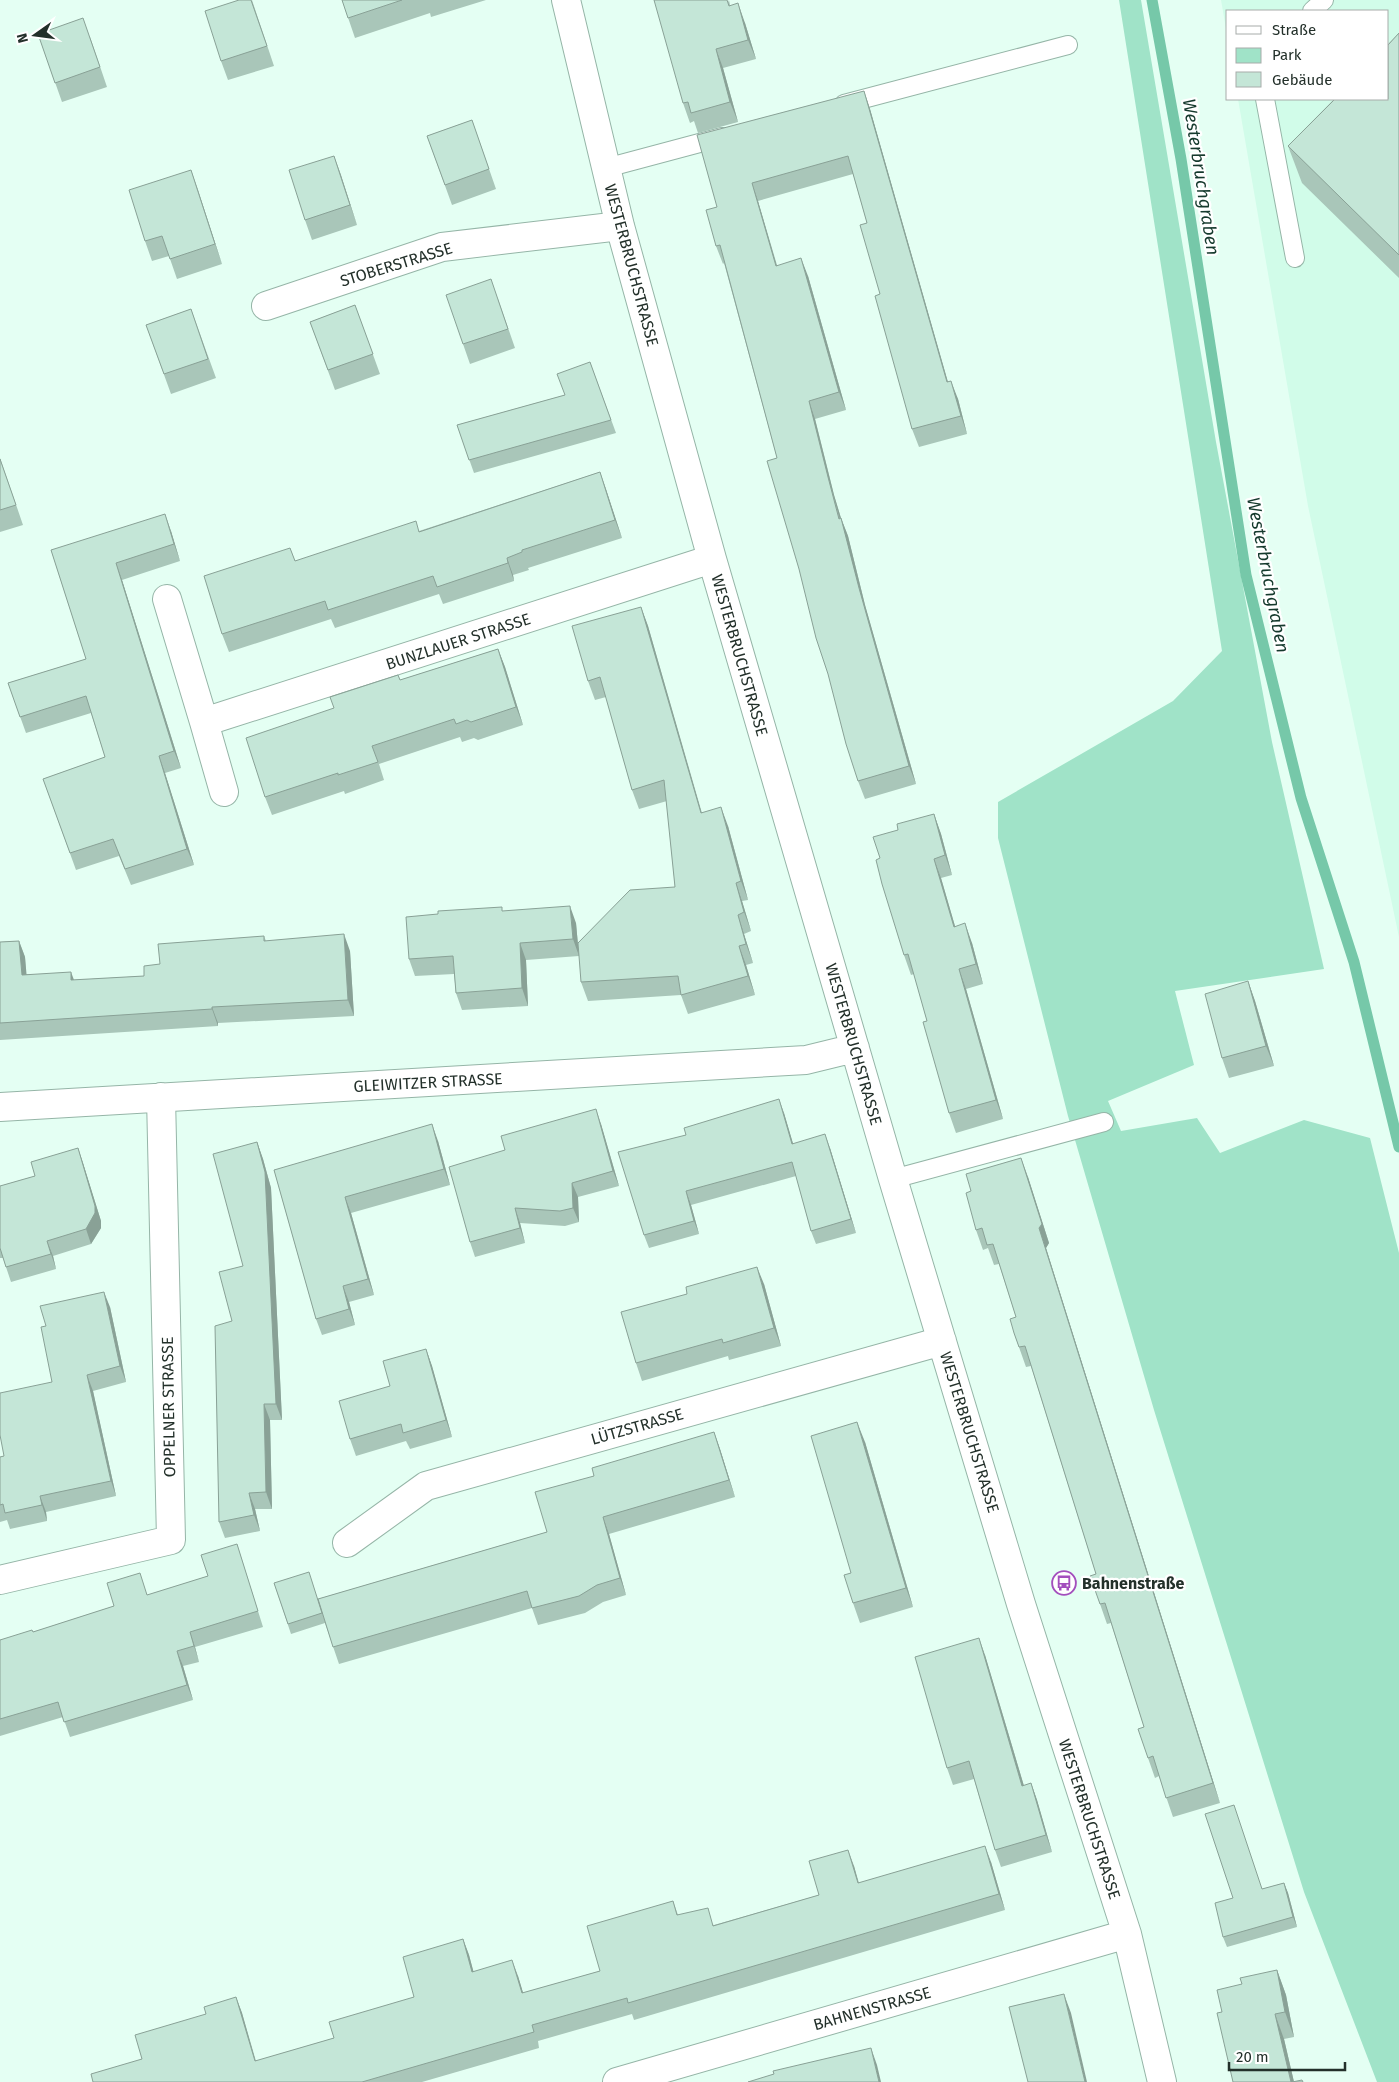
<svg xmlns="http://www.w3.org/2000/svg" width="1399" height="2082" viewBox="0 0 1399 2082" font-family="'Fira Sans',sans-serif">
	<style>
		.built { fill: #d1fce9 }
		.green { fill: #a0e3c8 }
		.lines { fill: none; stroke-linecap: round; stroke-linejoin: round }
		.stream { stroke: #76c8a9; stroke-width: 11 }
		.service-casing { stroke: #95b5a7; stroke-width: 20 }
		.minor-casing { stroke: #95b5a7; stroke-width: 30 }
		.service { stroke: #fff; stroke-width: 18 }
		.minor { stroke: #fff; stroke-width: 28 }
		.wall { fill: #a9c6b9 }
		.shaded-wall { fill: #89a196 }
		.building { fill: #c4e6d7; stroke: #89a196 }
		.labels { text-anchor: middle; stroke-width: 4.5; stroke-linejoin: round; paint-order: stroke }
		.street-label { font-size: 16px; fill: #23302a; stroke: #fff }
		.poi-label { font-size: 16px; font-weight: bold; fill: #23302a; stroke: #fff; text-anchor: start }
		.water-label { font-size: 18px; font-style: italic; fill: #153a2d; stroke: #fff }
	</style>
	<rect width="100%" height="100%" fill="#e4fff3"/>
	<!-- built -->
	<path class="built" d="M1221,0H1399V937L1308,506L1238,99H1388V11H1228V40Z"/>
	<!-- green -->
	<path class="green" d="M1119,0H1141L1216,442L1272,742L1324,969L1175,991L1194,1065L1108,1101L1121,1131L1197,1118L1220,1153L1304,1120L1370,1138L1399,1253V2082H1377L1304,1892L1154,1410L1068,1116L998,838V802L1173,701L1222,651Z"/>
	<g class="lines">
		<!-- stream -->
		<path class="stream" d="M1152,0L1181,159L1246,575L1301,798L1354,962L1399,1147"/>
		<!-- service casing -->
		<g class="service-casing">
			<path id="service" d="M1312,11L1324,0
				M1265,99L1295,258
				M844,104L1068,45
				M606,168L722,137
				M893,1179L1104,1122"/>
		</g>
		<!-- minor casing -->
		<g class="minor-casing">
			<path id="minor" d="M566,0L620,226L712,559L893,1179L1021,1604L1127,1934L1162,2082
				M266,306L442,247L620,226
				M167,599L204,722
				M224,792L204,722L712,559
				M0,1107L806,1060L855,1048
				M347,1543L426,1486L942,1341
				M0,1580L171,1540L161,1097
				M617,2082L1127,1934"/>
		</g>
		<!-- service -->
		<use href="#service" class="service"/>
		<!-- minor -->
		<use href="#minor" class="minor"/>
	</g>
	<!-- wall -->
	<path class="wall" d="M252,0L274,66L228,80L221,61Z
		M342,0H486L431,17L430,13L355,38Z
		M729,0L730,5L745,23L756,59L723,68L738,122L698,133L694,121L690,123L683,103Z
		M1399,33V278L1302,183L1288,146Z
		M38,34L90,37L107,87L62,102Z
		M864,91L870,109L948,382L958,399L967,434L919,447L912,429L880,294L867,223L853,174L758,201L777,265L808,276L846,410L815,419L834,495L841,518L848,536L865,605L916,784L865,799L858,781L777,458L724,263L723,264L716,246L717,207Z
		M472,120L496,189L452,205L427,136Z
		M334,156L357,225L312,240L305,220Z
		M191,170L222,264L177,279L169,256L152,261L145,241Z
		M498,299L515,348L470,364L463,344Z
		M355,305L380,374L335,390L310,322Z
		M191,309L216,378L171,394L146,325Z
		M590,362L616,433L474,473L457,425L565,395Z
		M0,458L23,525L0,532Z
		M600,472L622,538L528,568L529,570L513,575L514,581L443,604L439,594L335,628L331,619L229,652L222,634L290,548L295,561L419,531Z
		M171,531L180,561L122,580L181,768L165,773L194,865L131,885L119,856L76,870L43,779L105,757L91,713L26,733L8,683L86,659L51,550Z
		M641,607L648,626L702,813L728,826L748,900L742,901L751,931L744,934L753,963L746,965L755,995L688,1014L681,995L588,1001L581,982L675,887L667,801L639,809L632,790L606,697L595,700L588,681Z
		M498,649L505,667L523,725L478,740L474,738L462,742L460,737L379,764L384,780L345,794L344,791L272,815L265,797L334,708L400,680Z
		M934,814L941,834L952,875L941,878L955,926L972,943L983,984L966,989L1003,1119L956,1133L949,1113L927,1021L914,974L911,975L904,955L898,830Z
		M503,911L576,923L579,956L526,960L528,1006L462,1010L456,993L454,974L415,976L409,959Z
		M264,936L266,941L350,951L354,1016L218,1023V1026L0,1040V942L19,941L25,957L26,974L74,980L144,976L160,964Z
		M1248,981L1255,1001L1274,1066L1229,1078L1222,1058Z
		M784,1113L793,1144L830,1148L856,1233L816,1244L811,1231L796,1176L691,1205L699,1234L649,1248L644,1235L686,1135Z
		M601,1124L619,1186L578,1197L579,1222L565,1226L520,1223L525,1243L475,1257L470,1242Z
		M438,1141L450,1185L351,1213L374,1295L349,1302L355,1325L322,1335L316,1319L274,1170Z
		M257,1142L263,1159L271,1188L282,1420H270L272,1509H255L260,1531L225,1538L219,1522L232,1321L243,1266Z
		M78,1148L83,1163L101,1221V1228L91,1244L53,1256L56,1269L11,1282L3,1258H0V1186L35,1176Z
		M1028,1177L1049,1243L1046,1248L1220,1803L1173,1817L1159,1776L1155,1778L1148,1758L1144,1727L1111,1623L1107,1624L1100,1604L1096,1574L1031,1366L1026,1367L1014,1333L1016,1317L999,1264L994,1265L988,1248L983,1250L976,1230L971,1191Z
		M764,1284L781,1346L729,1360L728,1356L642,1381L636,1363Z
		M110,1307L126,1382L93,1391L116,1496L46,1512L47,1521L10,1529L7,1520L0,1522V1457L4,1456L52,1382Z
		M426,1349L432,1366L452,1437L410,1449L406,1441L356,1456L350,1439L390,1386Z
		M714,1432L720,1449L735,1497L609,1534L626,1595L603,1602L585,1613L538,1625L532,1608L339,1664L325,1623L291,1634L274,1583L318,1599L547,1532L594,1476Z
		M865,1442L913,1607L860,1623L853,1603Z
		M237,1544L242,1560L263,1627L195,1647L199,1662L183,1666L193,1700L70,1737L63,1717L0,1736V1640L33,1632L208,1576Z
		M985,1655L1024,1786L1031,1783L1037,1800L1052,1852L1001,1867L995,1850L974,1779L953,1785L947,1768Z
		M991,1862L1005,1910L634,2020L632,2014L538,2041L539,2048L422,2082H93L142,2059L206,2014L236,1997L242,2013L256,2061L334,2038L414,1997L463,1939L469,1955L473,1971L518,1976L523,1993L600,1971L673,1901L678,1915L714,1925L819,1895L854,1866L859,1883Z
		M1284,1883L1288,1893L1297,1927L1227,1947L1223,1937L1262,1889Z
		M1277,1970L1286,1995L1294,2037L1284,2039L1294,2082H1303H1233L1222,2012L1242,1984Z"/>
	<!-- shaded-wall -->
	<path class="shaded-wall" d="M738,3L745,23L756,59L748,40Z
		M716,49L723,68L738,122L730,102Z
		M864,91L870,109L953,400L947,382Z
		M334,156L341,175L357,225L350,205Z
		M191,170L198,190L222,264L215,244Z
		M752,183L758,201L782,284L776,266Z
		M801,258L808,276L846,410L839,392Z
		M951,381L958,399L967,434L961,416Z
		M809,401L815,419L834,495L846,535L841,518L848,536L865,605L916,784L909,766L828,477Z
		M600,472L606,489L622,538L615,520Z
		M165,514L171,531L180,561L174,544Z
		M507,558L513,575L514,581L508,563Z
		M116,563L122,580L181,768L174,751Z
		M641,607L648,626L707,832L701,813Z
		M498,649L505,667L523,725L516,707Z
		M159,756L165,773L194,865L187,849Z
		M721,807L728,826L748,900L741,881Z
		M934,814L941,834L952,875L945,855Z
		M934,859L941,878L961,947L954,927Z
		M736,883L742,901L751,931L744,912Z
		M570,906L576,923L579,956L573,939Z
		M738,915L744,934L753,963L746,944Z
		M965,923L972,943L983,984L976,964Z
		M344,934L350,951L354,1016L348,1000Z
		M19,941L25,957L28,991L22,975Z
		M520,943L526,960L528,1006L522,988Z
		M739,946L746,965L755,995L748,976Z
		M959,969L966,989L1003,1119L996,1100Z
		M71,972L77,988L71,980Z
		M1248,981L1255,1001L1274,1066L1266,1046Z
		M212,1007L218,1023V1026L212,1009Z
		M779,1099L784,1113L797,1157L792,1144Z
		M596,1109L601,1124L619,1186L613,1171Z
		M432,1124L438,1141L450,1185L444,1169Z
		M825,1134L830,1148L856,1233L851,1219Z
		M257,1142L263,1159L271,1188L282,1420L276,1404Z
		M78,1148L83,1163L101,1221V1228L91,1244L86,1229Z
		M1021,1158L1028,1177L1049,1243L1046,1248L1220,1803L1213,1783L1039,1228Z
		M572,1183L578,1197L579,1222L573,1208Z
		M686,1191L691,1205L699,1234L694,1221Z
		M345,1197L351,1213L374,1295L368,1279Z
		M515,1208L520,1223L525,1243L520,1228Z
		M47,1241L53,1256L56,1269L51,1254Z
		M757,1267L764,1284L781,1346L774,1328Z
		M343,1286L349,1302L355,1325L349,1309Z
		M104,1292L110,1307L126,1382L120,1366Z
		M426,1349L432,1366L452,1437L446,1420Z
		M87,1375L93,1391L116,1496L111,1481Z
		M264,1404L270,1420L272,1509L266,1492Z
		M857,1422L865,1442L913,1607L906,1588Z
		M714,1432L720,1449L735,1497L729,1480Z
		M249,1493L255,1509L260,1531L254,1515Z
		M40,1496L46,1512L47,1521L42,1505Z
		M603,1517L609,1534L626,1595L620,1578Z
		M190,1632L195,1647L199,1662L194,1646Z
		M979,1638L985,1655L1029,1803L1022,1786Z
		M177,1651L183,1666L193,1700L187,1685Z
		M1031,1783L1037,1800L1052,1852L1046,1835Z
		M985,1846L991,1862L1005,1910L999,1894Z
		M848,1850L854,1866L863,1900L858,1883Z
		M1284,1883L1288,1893L1297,1927L1293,1917Z
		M463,1939L469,1955L478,1988L472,1972Z
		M512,1960L518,1976L528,2009L522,1993Z
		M1277,1970L1286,1995L1294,2037L1285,2012Z
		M1064,1994L1071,2013L1087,2082H1085Z
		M236,1997L242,2013L260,2077L255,2061Z
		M1275,2014L1284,2039L1294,2082H1291Z
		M871,2048L877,2065L881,2082H879Z"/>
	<!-- building -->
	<path class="building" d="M239,0H251L267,46L221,61L205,11Z
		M342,0H402L348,18Z
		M654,0H727L729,6L738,3L748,40L716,49L730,102L691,113L688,102L683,103Z
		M83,18L100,67L55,83L38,34Z
		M1399,33V255L1288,146L1335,99H1388V45Z
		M864,91L947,382L951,381L961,416L912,429L875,296L880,294L860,225L867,223L848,156L752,183L776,266L801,258L839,392L809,401L828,477L839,519L841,518L859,588L909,766L858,781L846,744L828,674L816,638L799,569L767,461L777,458L720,245L716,246L706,210L717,207L697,135Z
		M472,120L489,169L445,185L427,136Z
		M334,156L350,205L305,220L289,170Z
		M191,170L215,244L170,259L162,236L145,241L129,190Z
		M491,279L508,329L463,344L446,295Z
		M355,305L373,354L328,370L310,322Z
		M191,309L208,359L164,374L146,325Z
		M590,362L611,420L469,460L457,425L565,395L557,374Z
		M0,459L16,505L0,510Z
		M600,472L615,520L522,550V552L507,558L508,563L437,587L433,576L328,610L325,601L222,634L204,576L290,548L295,561L416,521L419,532Z
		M165,514L174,544L116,563L174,751L159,756L187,849L125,869L113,839L70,853L43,779L105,757L86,696L20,717L8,683L86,659L51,550Z
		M641,607L701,813L721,807L741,881L736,883L744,912L738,915L746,944L739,946L748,976L681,995L678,976L581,982L578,943L630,890L675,887L664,780L632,790L600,677L588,681L572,626Z
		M498,649L516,707L471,722L467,720L456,724L454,719L372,746L378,762L338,775V773L265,797L246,738L334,708L330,697L398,675L400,680Z
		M934,814L945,855L934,859L954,927L965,923L976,964L959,969L996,1100L949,1113L923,1022L927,1021L908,954L904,955L882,884L876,860L880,858L873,837L898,830L897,824Z
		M570,906L573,939L520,943L522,988L456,993L453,956L409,959L406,917L438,914V911L502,907V911Z
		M344,934L348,1000L212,1007V1009L0,1023V942L19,941L22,975L71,972V980L144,976V966L160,964L158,944L264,936V941Z
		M1248,981L1266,1046L1222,1058L1205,994Z
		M779,1099L792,1144L825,1134L851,1219L811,1231L792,1162L686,1191L694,1221L644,1235L618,1152L686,1135L684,1128Z
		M596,1109L613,1171L572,1183L573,1208L560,1211L515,1208L520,1228L470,1242L449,1167L505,1150L501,1136Z
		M432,1124L444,1169L345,1197L368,1279L343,1286L349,1309L316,1319L274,1170Z
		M257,1142L265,1172L276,1404H264L266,1492L249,1493L254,1515L219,1522L215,1326L232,1321L219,1272L243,1266L213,1154Z
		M78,1148L95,1206V1213L86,1229L47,1241L51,1254L6,1267L0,1248V1186L35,1176L31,1162Z
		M1021,1158L1042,1224L1039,1228L1213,1783L1166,1798L1153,1756L1148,1758L1138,1729L1144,1727L1105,1603L1100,1604L1090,1576L1096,1574L1025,1346L1019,1347L1014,1333L1010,1319L1016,1317L993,1244L987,1245L982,1228L976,1230L966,1193L971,1191L966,1174Z
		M757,1267L774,1328L723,1343L722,1339L636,1363L621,1312L687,1294L686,1287Z
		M104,1292L120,1366L87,1375L111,1481L40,1496L42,1505L5,1513L3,1504L0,1505V1457L4,1456L0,1435V1393L52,1382L41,1327L46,1326L40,1306Z
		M426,1349L446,1420L403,1433L401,1424L350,1439L339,1401L390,1386L383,1361Z
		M857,1422L906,1588L853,1603L844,1575L851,1573L811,1436Z
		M714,1432L729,1480L603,1517L620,1578L597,1585L579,1596L532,1608L527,1591L333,1647L318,1599L547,1532L535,1492L594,1476L592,1468Z
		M237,1544L258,1611L190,1632L194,1646L177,1651L187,1685L64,1722L58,1702L0,1719V1640L32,1630L33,1632L114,1606L107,1583L140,1573L147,1595L208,1576L201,1555Z
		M309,1572L322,1613L288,1624L274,1583Z
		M979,1638L1022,1786L1031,1783L1046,1835L995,1850L969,1761L947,1768L915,1657Z
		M1234,1805L1262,1889L1284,1883L1293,1917L1223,1937L1215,1903L1233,1898L1205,1814Z
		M985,1846L999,1894L628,2003L627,1998L532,2025L534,2032L362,2082H93L91,2074L142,2059L135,2035L206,2014L204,2007L236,1997L255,2061L334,2038L329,2022L414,1997L403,1957L463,1939L472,1972L512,1960L522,1993L600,1971L587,1926L673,1901L677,1915L708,1908L713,1926L819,1895L809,1861L848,1850L858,1883Z
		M1277,1970L1285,2012L1275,2014L1291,2082H1233L1217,2013L1222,2012L1217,1990L1242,1984L1240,1978Z
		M1064,1994L1085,2082H1028L1009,2007Z
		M871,2048L879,2082H748L774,2074L773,2071Z
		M1302,2080L1303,2082H1292Z"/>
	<!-- icons -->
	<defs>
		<g id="bus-ring" transform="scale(1.25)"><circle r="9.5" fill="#fff" stroke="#a34fbd" stroke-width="1.5"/><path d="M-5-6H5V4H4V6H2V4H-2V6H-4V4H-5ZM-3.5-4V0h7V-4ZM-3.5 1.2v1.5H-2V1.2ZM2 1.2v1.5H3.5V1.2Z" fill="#a34fbd"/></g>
	</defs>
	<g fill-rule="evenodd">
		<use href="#bus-ring" x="1064" y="1583"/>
	</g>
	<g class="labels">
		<!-- street labels -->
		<g class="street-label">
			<text transform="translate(396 264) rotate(-17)" y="6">STOBERSTRASSE</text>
			<text transform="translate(632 265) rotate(75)" y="6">WESTERBRUCHSTRASSE</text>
			<text transform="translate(458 641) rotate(-18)" y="6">BUNZLAUER STRASSE</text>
			<text transform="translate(740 655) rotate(74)" y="6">WESTERBRUCHSTRASSE</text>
			<text transform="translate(854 1044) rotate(74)" y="6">WESTERBRUCHSTRASSE</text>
			<text transform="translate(428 1082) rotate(-3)" y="6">GLEIWITZER STRASSE</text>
			<text transform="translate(168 1407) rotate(-91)" y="6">OPPELNER STRASSE</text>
			<text transform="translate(637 1426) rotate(-16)" y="6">LÜTZSTRASSE</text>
			<text transform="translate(970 1432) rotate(73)" y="6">WESTERBRUCHSTRASSE</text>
			<text transform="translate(1090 1819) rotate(72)" y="6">WESTERBRUCHSTRASSE</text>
			<text transform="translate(872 2008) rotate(-16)" y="6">BAHNENSTRASSE</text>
		</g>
		<!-- poi labels -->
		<g class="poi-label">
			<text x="1082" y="1589">Bahnenstraße</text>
		</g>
		<!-- water labels -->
		<g class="water-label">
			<text transform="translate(1201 177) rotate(81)" y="6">Westerbruchgraben</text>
			<text transform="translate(1268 575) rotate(79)" y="6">Westerbruchgraben</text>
		</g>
	</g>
	<!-- legend -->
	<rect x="1226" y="10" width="162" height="90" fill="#ffffff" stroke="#a7acaa"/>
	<rect x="1236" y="26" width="25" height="8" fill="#ffffff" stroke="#a7acaa"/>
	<text x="1272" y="35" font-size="15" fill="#23302a">Straße</text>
	<rect x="1236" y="48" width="25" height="15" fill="#a0e3c8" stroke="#a7acaa"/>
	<text x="1272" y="60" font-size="15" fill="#23302a">Park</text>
	<rect x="1236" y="72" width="25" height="15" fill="#c4e6d7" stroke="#a7acaa"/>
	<text x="1272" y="85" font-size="15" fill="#23302a">Gebäude</text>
	<!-- north arrow -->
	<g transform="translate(35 35) rotate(256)" stroke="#ffffff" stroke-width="4" paint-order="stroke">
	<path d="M0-4L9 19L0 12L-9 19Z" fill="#23302a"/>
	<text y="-8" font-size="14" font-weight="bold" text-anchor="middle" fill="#23302a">N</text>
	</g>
	<!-- scale -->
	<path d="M1229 2062v8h116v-8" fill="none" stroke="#23302a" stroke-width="2.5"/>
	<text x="1236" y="2062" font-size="15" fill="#23302a" stroke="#ffffff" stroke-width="4" paint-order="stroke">20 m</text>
</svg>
